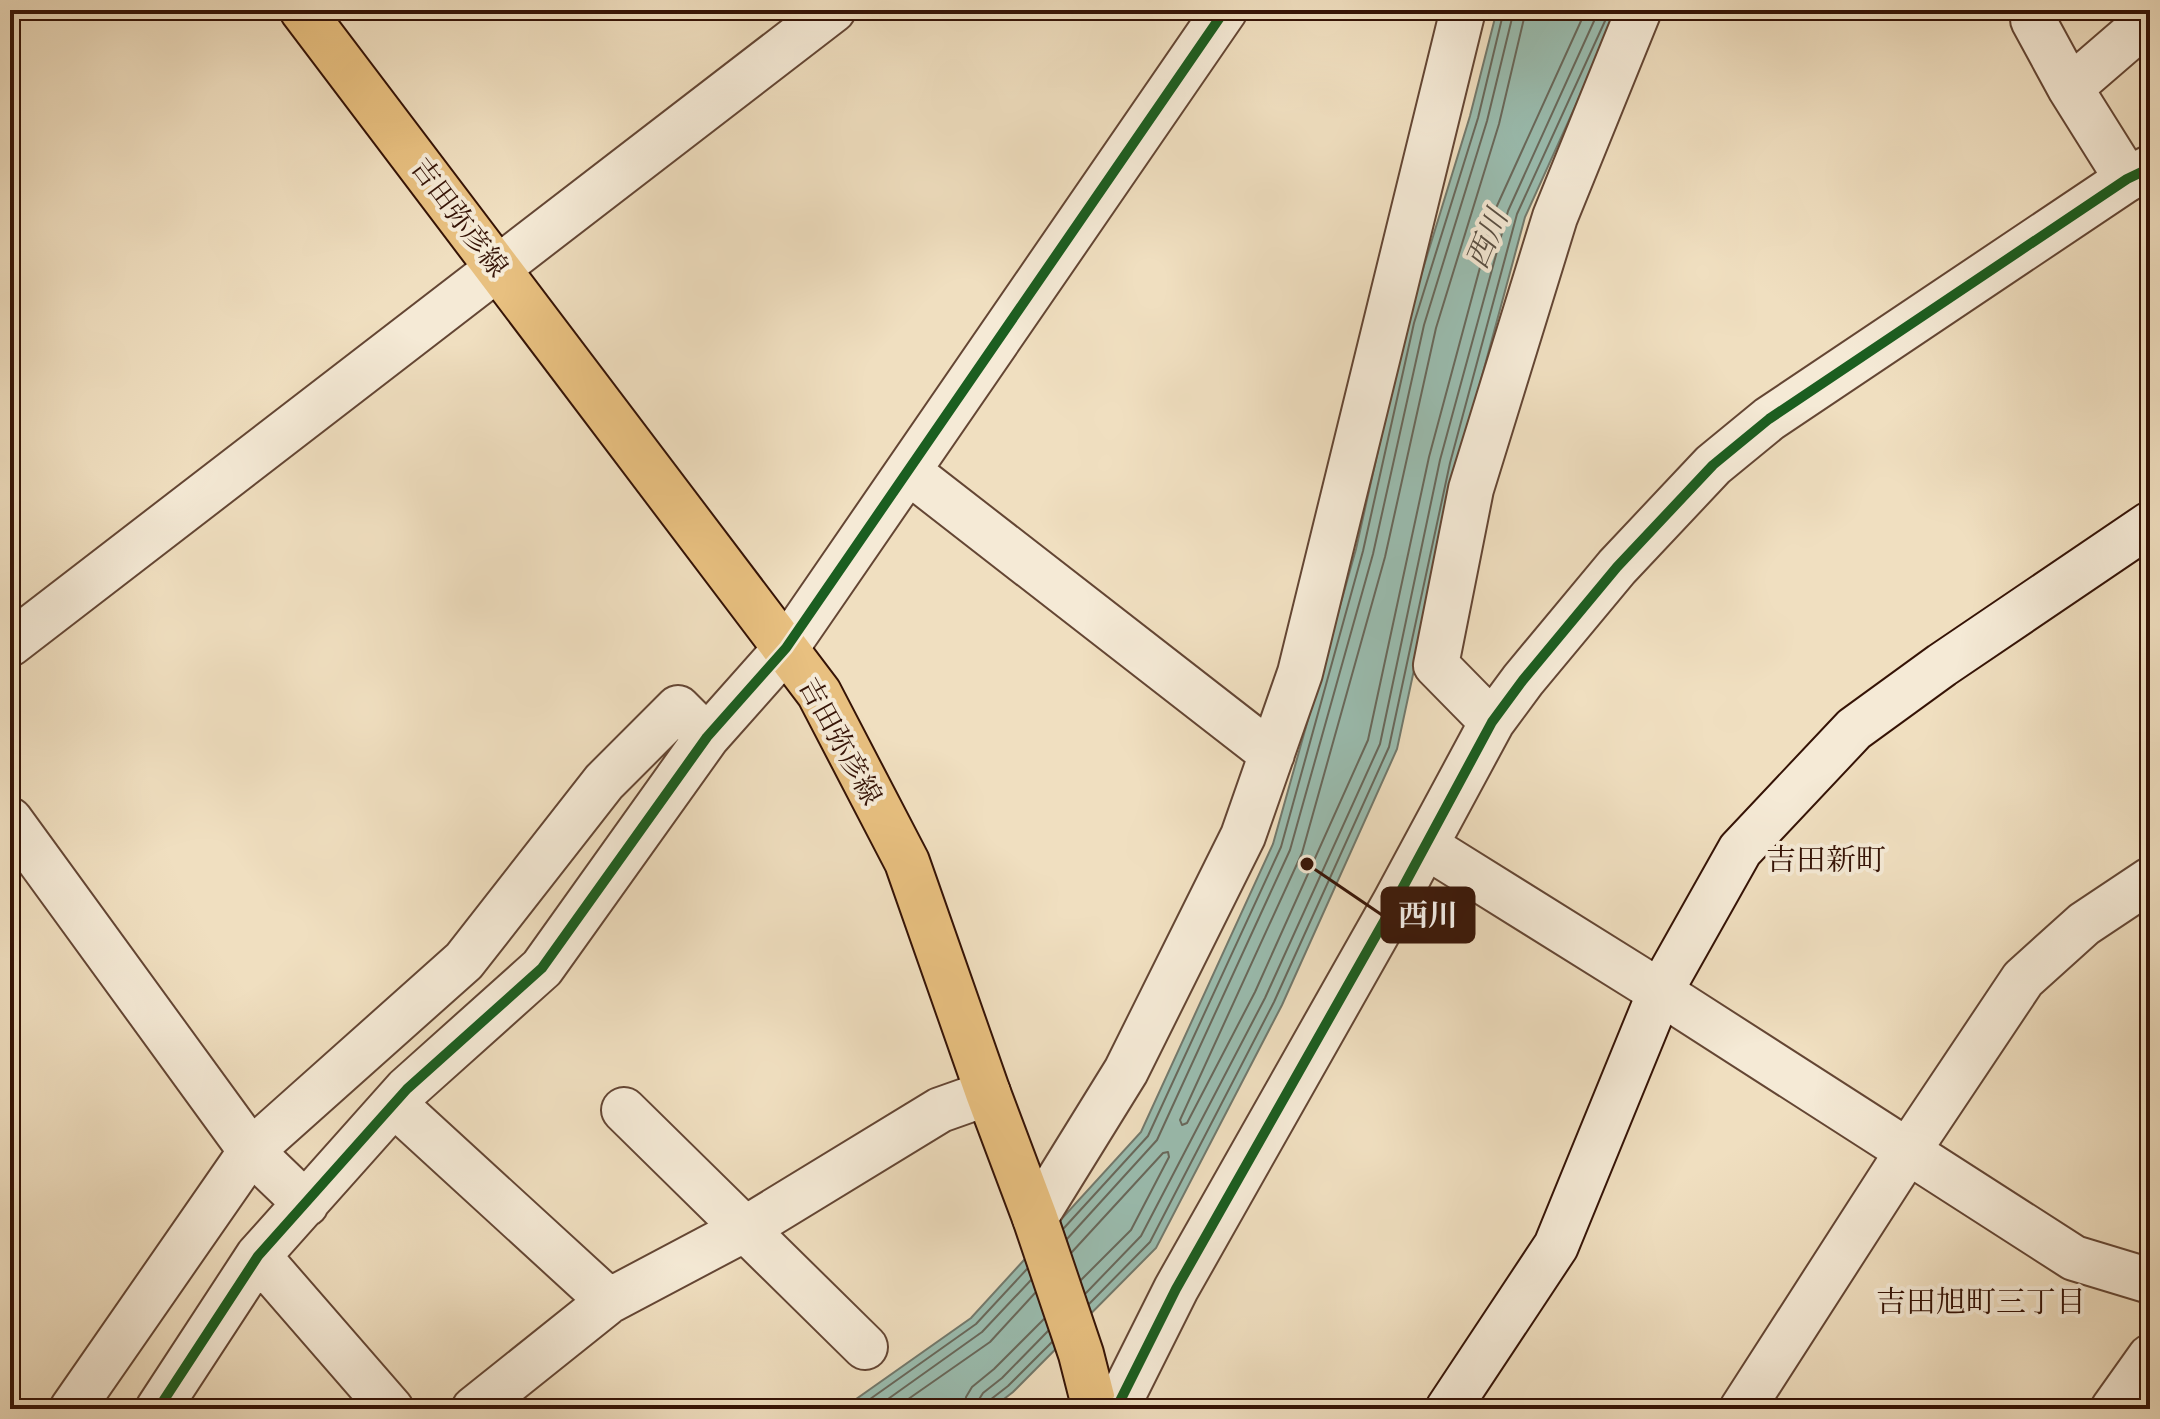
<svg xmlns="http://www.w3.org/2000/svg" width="2160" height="1419" viewBox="0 0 2160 1419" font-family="Alegreya,'Noto Serif JP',serif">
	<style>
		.water { fill: #9abdb0; stroke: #72796c; stroke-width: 2 }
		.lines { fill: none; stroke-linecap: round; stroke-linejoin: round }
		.shore { stroke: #68685b; stroke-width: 2 }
		.minor-casing { stroke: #644634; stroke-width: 48 }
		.tertiary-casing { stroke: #644634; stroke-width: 48 }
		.secondary-casing { stroke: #351306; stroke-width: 48 }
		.primary-casing { stroke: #351306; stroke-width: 48 }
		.minor { stroke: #f5ead6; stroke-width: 44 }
		.tertiary { stroke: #f5ead6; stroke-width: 44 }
		.secondary { stroke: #f5ead6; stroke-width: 44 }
		.primary { stroke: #e8c080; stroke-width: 44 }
		.cycleway-casing { stroke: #f5ead6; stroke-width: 15 }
		.cycleway { stroke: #1b5e20; stroke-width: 10 }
		.labels { text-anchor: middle; stroke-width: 8; stroke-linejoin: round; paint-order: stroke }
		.street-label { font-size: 28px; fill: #351306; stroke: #f5ead6 }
		.water-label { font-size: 30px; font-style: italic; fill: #584e42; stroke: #f5ead6 }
		.neighbourhood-label { font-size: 30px; fill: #351306; stroke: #f5ead6 }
		.leader { fill: none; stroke: #351306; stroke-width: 3 }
		.callout-dot { fill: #351306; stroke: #f5ead6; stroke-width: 3 }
		.callout { fill: #351306; stroke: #351306; stroke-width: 3 }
		.callout-label { font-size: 30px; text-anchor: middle; font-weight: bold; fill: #fff }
	</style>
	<rect width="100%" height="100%" fill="#f0dfc0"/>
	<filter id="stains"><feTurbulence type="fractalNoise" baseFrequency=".0025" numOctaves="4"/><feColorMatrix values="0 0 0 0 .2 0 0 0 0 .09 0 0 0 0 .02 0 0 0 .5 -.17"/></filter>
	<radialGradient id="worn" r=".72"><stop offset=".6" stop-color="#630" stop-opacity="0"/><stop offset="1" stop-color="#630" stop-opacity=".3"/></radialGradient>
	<!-- water -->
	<path class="water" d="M1497,10H1619L1525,217L1458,465L1397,749L1282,1005L1156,1248L1013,1392L991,1409H842L971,1318L1141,1132L1273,844L1356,549L1407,321L1470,116Z"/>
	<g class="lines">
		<!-- shore -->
		<path class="shore" d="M1526,10L1499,124L1436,328L1385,557L1302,853L1180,1120L1182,1125L1187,1123L1255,992L1368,740L1429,457L1496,208L1586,10
			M1064,1228L1148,1136L1281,847L1363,551L1414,323L1478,118L1504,10
			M1067,1239L1157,1140L1290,850L1373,554L1424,325L1487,121L1514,10
			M1072,1252L1163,1153L1168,1152L1169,1157L1131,1230L1081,1280
			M1086,1293L1141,1236L1265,998L1380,744L1440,460L1508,211L1599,10
			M1089,1304L1150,1242L1274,1002L1389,747L1450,463L1517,214L1610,10
			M856,1409L976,1324L1027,1269
			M874,1409L982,1332L1031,1280
			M894,1409L990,1342L1035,1293
			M965,1409L966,1397L972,1387L994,1369L1044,1319
			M977,1409L978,1401L983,1393L1002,1378L1048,1331
			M987,1409L990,1400L1008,1386L1052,1342"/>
		<!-- minor casing -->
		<g class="minor-casing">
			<path id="minor" d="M2070,88L2150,19
				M908,471L1272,754
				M10,644L833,10
				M1492,722L1436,665L1471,489L1555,217L1639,10
				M10,820L251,1151L306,1204
				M1426,846L1660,992L2074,1258L2150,1281
				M394,1104L609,1301
				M624,1110L865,1347
				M1035,1218L1126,1071L1243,836L1300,673L1463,10
				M258,1256L391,1409
				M72,1409L251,1151L464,961L604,782L678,708L707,737
				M158,1409L258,1256L407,1089L542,968L707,737L786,648L1225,10
				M474,1409L609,1301L745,1229L940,1110L988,1093
				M1116,1409L1176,1289L1395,902L1492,722L1523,680L1617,567L1713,465L1769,419L2127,179L2070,88L2033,20L2040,10
				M1742,1409L1908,1151L2023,979L2084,924L2150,880
				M2113,1409L2150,1357"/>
		</g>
		<!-- tertiary casing -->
		<g class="tertiary-casing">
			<path id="tertiary" d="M2127,179L2150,168"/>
		</g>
		<!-- secondary casing -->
		<g class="secondary-casing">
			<path id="secondary" d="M1448,1409L1556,1246L1660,992L1740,850L1854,729L1942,665L2150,524"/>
		</g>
		<!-- primary casing -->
		<g class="primary-casing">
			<path id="primary" d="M302,10L819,693L907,862L988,1093L1035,1218L1081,1354L1095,1409"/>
		</g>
		<!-- minor -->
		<use href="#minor" class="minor"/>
		<!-- tertiary -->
		<use href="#tertiary" class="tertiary"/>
		<!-- secondary -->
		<use href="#secondary" class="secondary"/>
		<!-- primary -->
		<use href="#primary" class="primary"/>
		<!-- cycleway casing -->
		<g class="cycleway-casing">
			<path id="cycleway" d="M158,1409L258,1256L407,1089L542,968L707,737L786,648L1225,10
				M1116,1409L1176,1289L1395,902L1492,722L1523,680L1617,567L1713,465L1769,419L2127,179L2150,168"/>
		</g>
		<!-- cycleway -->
		<use href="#cycleway" class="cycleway"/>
	</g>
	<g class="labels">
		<!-- street labels -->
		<g class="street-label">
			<text transform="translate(460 217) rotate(53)" y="10">吉田弥彦線</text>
			<text transform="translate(841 741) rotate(61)" y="10">吉田弥彦線</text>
		</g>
		<!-- water labels -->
		<g class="water-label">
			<text transform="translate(1487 239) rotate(-67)" y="10">西川</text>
		</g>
		<!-- neighbourhood labels -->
		<g class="neighbourhood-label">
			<text x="1826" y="870">吉田新町</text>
			<text x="1981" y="1312">吉田旭町三丁目</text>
		</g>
	</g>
	<!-- callouts -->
	<path class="leader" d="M1307 864L1382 915"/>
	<circle class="callout-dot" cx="1307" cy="864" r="8"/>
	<rect class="callout" x="1382" y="888" width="92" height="54" rx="8"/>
	<g class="callout-label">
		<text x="1428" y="925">西川</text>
	</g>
	<!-- margin -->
	<rect width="2160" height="1419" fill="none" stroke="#f0dfc0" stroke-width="40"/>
	<rect x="12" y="12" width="2136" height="1395" fill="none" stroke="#351306" stroke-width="4"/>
	<rect x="20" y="20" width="2120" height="1379" fill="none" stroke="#351306" stroke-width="2"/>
	<rect width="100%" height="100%" filter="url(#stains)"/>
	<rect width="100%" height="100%" fill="url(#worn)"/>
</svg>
